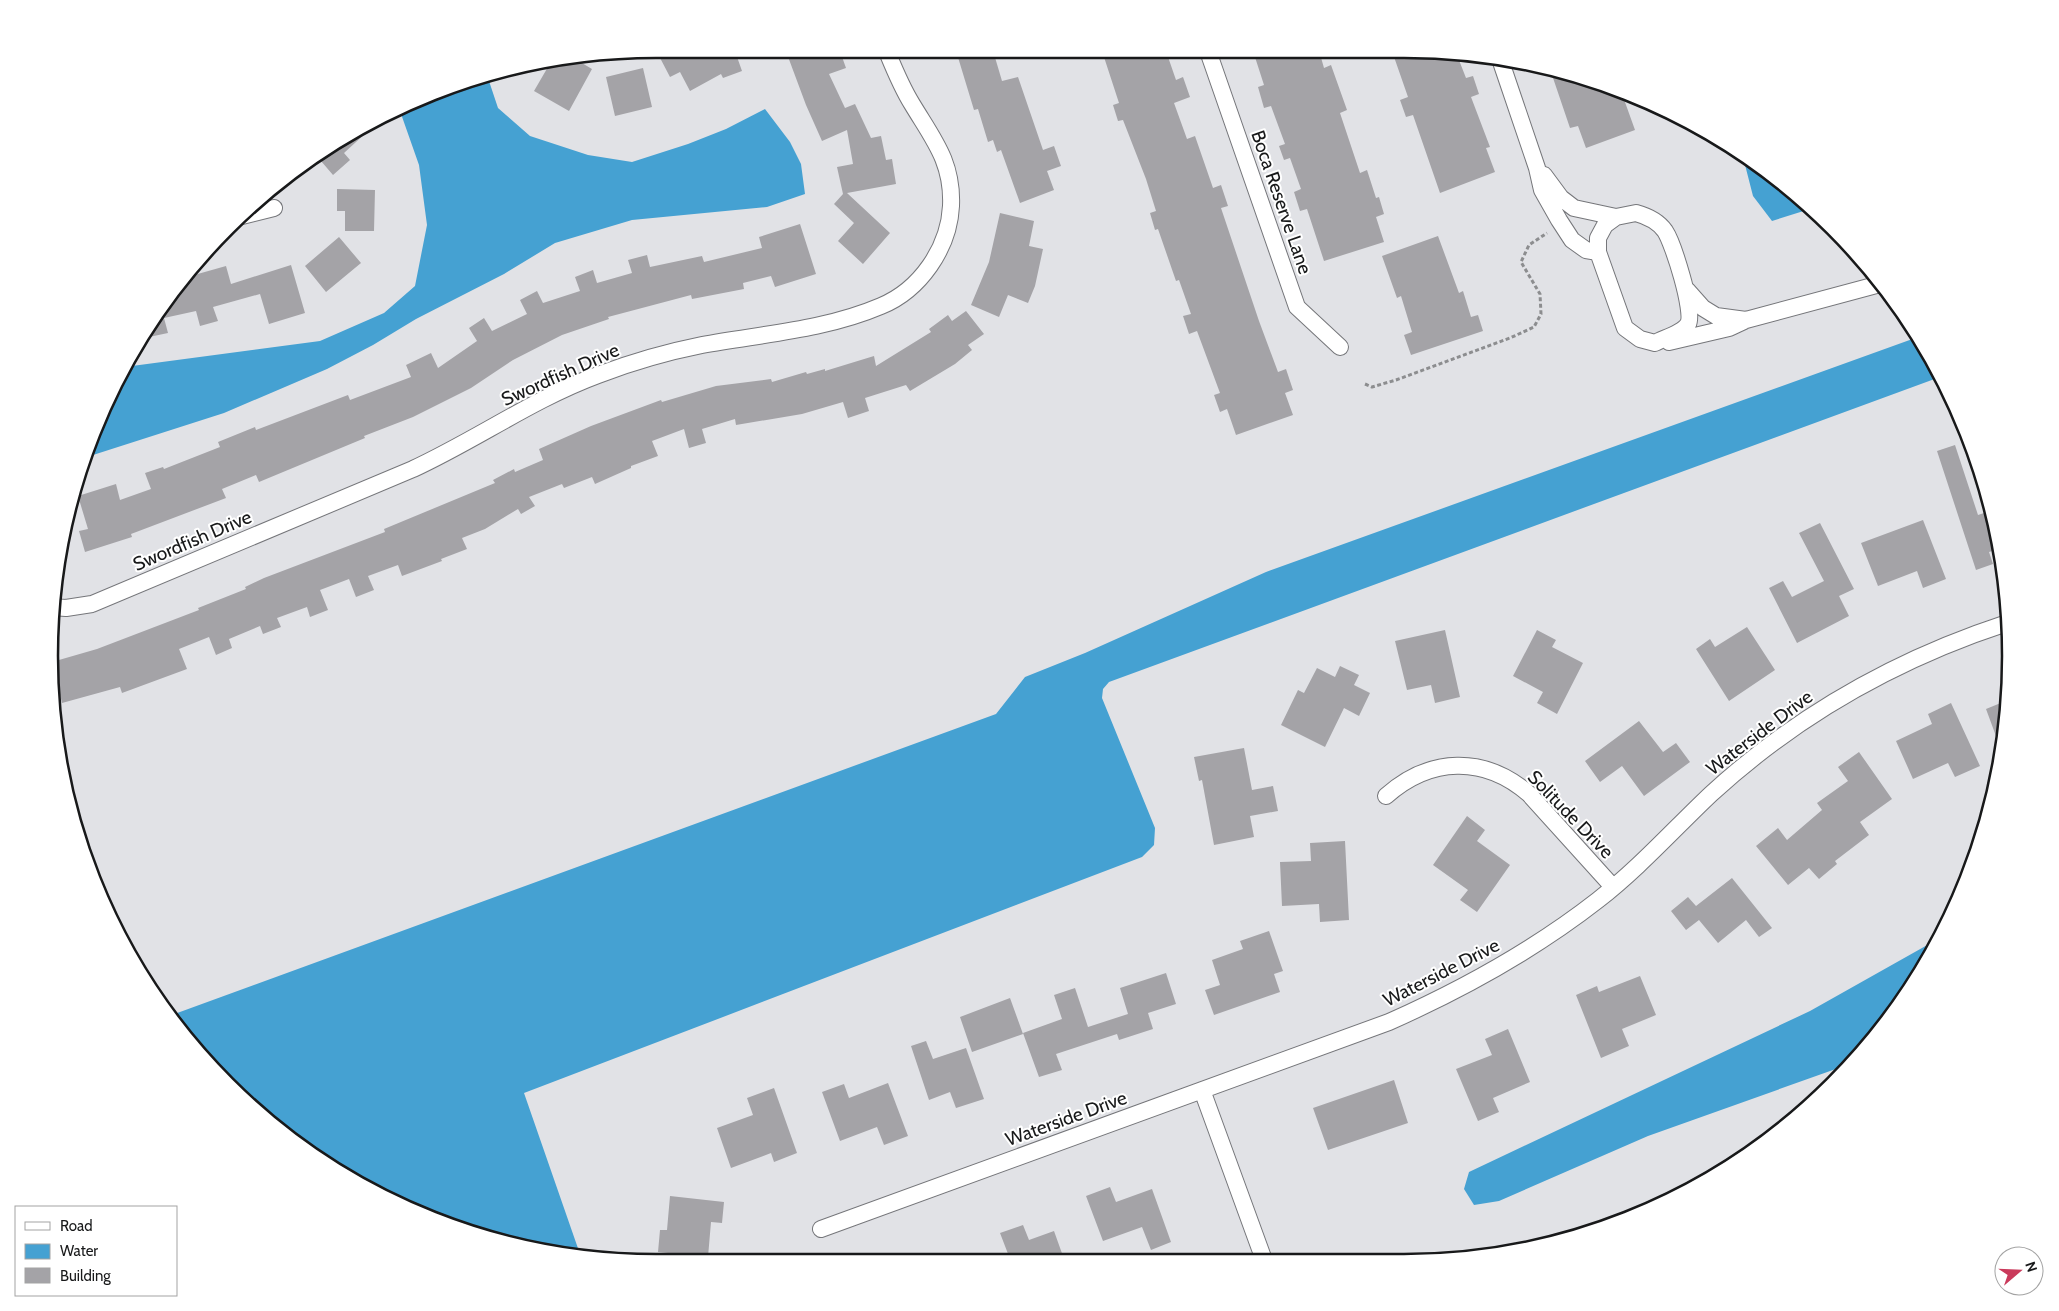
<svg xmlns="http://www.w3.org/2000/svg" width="2059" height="1311" viewBox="0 0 2059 1311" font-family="Cabin,sans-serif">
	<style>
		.water { fill: #45a1d2 }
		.building { fill: #a4a3a7 }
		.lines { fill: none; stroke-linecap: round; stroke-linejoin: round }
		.minor-casing { stroke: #75767a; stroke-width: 18 }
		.path { stroke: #8c8d8f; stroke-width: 3; stroke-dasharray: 4 2.5; stroke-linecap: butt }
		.minor { stroke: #fff; stroke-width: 16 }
		.labels { text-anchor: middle; stroke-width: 4; stroke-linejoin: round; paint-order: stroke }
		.street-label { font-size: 19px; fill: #18191a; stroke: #fff }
		.rim { fill: none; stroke: #18191a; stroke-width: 2.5 }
	</style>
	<rect width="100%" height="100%" fill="#e1e2e6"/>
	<!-- water -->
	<path class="water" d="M487,75L498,108L530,136L588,155L632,162L688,144L726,129L765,109L790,142L801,164L805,194L767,207L632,220L555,243L504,274L416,319L373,345L327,369L224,413L93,455L84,454L122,369L132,366L320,341L384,313L415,286L427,225L419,165L400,111L461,81Z
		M1743,157L1773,174L1810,209L1772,221L1753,196Z
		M1918,337L1929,352L1940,377L1109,682L1103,689L1102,698L1155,828L1154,845L1142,857L524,1093L581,1257L424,1216L286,1137L200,1056L169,1016L996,714L1025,677L1085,653L1266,572Z
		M1938,939L1885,1025L1847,1065L1648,1136L1499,1201L1474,1205L1464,1189L1469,1172L1810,1011Z"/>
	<!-- building -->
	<path class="building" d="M658,54H736L742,71L723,78L721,74L690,91L680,72L670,77Z
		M787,54H841L846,68L829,74L845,108L855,104L871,138L881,136L886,160L892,159L896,184L847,193L890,233L863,264L838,241L854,223L834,204L843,194L837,167L853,164L847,130L822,141L806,105Z
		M957,54H994L1002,81L1018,77L1043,150L1054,146L1061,166L1047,171L1054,190L1020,203L1001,150L997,152L993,140L988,142L978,109L974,110Z
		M1103,54H1167L1176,80L1183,77L1190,97L1174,103L1187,139L1195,136L1213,188L1221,185L1228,206L1221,208L1259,321L1278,372L1286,369L1293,390L1285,393L1293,415L1236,435L1227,409L1220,412L1214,395L1220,393L1197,331L1189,334L1183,316L1191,314L1179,280L1176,281L1158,229L1155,230L1150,213L1156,211L1146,179L1123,120L1118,121L1113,105L1119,103Z
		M1254,54H1320L1324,68L1331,65L1347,110L1340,113L1360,173L1367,170L1376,198L1379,197L1384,214L1376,217L1384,242L1324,261L1307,209L1300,211L1294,192L1301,189L1290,158L1284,160L1279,146L1285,144L1271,106L1264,108L1258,87L1264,85Z
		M1393,54H1445L1447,58L1457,55L1466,78L1473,76L1479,94L1471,97L1490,147L1486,148L1495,172L1440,193L1413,115L1406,117L1400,100L1408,97Z
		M570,56L592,69L569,111L534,91L552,60L554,59L565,65Z
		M643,68L652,107L615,116L606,77Z
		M1551,72L1621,91L1635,130L1586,148L1578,126L1570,128Z
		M365,128L368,131L344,153L350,160L333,175L315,154Z
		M337,189L375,190L374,231H345V211H337Z
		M1000,213L1034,221L1029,246L1043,249L1035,286L1028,303L1008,295L999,317L971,305L989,262Z
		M800,224L816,274L775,287L771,276L743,283L744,289L692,299L691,295L608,317L609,319L562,335L513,360L471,388L413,417L364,436L365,438L259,482L256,475L222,489L226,498L131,534L132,537L85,552L79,531L88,529L78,496L116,484L120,500L151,489L145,473L163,467L164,469L220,447L218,442L255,427L256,430L348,395L350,400L411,377L406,365L431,353L438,368L477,341L469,328L484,318L492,331L527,314L520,300L537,291L543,303L580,291L575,277L593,270L597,283L632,273L628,260L647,255L650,267L702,256L704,262L762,248L759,237Z
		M1438,236L1459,293L1463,291L1471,317L1478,315L1483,331L1411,355L1404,335L1412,332L1401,296L1397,298L1382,256Z
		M339,237L361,263L326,292L305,266Z
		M291,265L305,313L269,324L260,294L213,307L218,321L200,326L196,311L164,318L168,333L149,337L147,327L180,279L226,266L231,284Z
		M966,311L984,334L968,345L972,350L955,364L910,391L906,385L865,398L869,411L848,418L843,402L802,414L736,425L735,419L702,429L706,443L689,448L684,429L652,441L658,456L631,466V468L595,484L592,477L564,488L562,484L529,497L535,506L521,514L518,509L485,529L462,538L467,549L441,559L442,561L402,576L398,565L368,576L374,590L356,597L349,579L320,590L328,610L310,617L307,607L277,618L281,627L263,634L260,626L229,639L232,648L216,655L209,637L179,649L187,669L122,693L120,687L62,703L52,662L97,649L199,610L198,608L246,589L245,587L264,578L385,532L384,529L495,483L493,480L514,469L515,472L543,460L539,449L591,426L661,400L662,402L716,386L771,379L772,382L806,372L807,374L825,369V371L874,356L876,366L931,332L929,329L948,315L952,321Z
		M1955,445L1978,515L1990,511L1999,549L1989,552L1993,564L1976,570L1937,451Z
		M1923,520L1946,579L1923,588L1917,571L1878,586L1861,543Z
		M1820,523L1854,589L1839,596L1849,616L1797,643L1769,588L1783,581L1792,597L1824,581L1799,533Z
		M1747,627L1775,670L1729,701L1696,649L1710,639L1715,647Z
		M1445,630L1460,697L1435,703L1431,685L1407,690L1395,641Z
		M1537,630L1556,640L1552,647L1583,663L1557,714L1537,703L1543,692L1513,676Z
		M1340,666L1359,675L1354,685L1370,693L1359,716L1344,708L1325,747L1281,725L1298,690L1304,693L1317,668L1335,677Z
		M2008,700L2004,725L2000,747L1986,709Z
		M1951,703L1980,766L1955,777L1948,763L1913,779L1896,741L1932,724L1928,714Z
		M1639,721L1663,752L1676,743L1690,762L1644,796L1622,766L1600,782L1585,761Z
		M1244,748L1252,790L1273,786L1278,811L1250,816L1254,837L1214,845L1202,780L1199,781L1194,757Z
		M1859,752L1892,799L1860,822L1869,835L1835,861L1837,864L1819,879L1809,868L1788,885L1756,846L1778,828L1787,840L1822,810L1817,803L1848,781L1838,767Z
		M1467,816L1485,830L1477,841L1510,865L1477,912L1460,900L1468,890L1433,865Z
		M1345,841L1349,920L1320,922L1319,904L1282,906L1280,862L1311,861L1310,843Z
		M1732,878L1772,928L1759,937L1746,920L1718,943L1699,920L1686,930L1671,911L1688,897L1696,906Z
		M1269,931L1283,971L1274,974L1280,992L1214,1015L1205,990L1220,985L1212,960L1243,949L1240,941Z
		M1166,973L1176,1004L1148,1013L1153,1029L1119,1040L1117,1034L1056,1054L1062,1070L1039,1077L1023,1033L1062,1019L1054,995L1075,988L1088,1027L1128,1014L1120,988Z
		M1640,976L1656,1015L1622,1029L1629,1046L1601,1058L1576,995L1597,986L1599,992Z
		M1010,998L1023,1034L972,1052L960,1017Z
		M1508,1029L1530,1082L1493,1098L1499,1112L1478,1121L1456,1069L1492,1055L1485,1039Z
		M926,1041L933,1059L966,1048L984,1099L956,1108L950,1092L929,1100L911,1046Z
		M1394,1080L1408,1123L1328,1150L1313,1108Z
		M888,1083L908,1136L884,1145L877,1127L840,1141L822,1092L844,1084L849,1098Z
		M774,1088L797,1153L774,1162L771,1153L731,1168L717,1128L753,1115L747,1098Z
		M1110,1187L1116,1202L1152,1189L1171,1242L1151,1250L1142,1227L1103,1241L1086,1196Z
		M670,1196L724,1202L722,1223L711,1222L708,1257L658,1252L660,1230H667Z
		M1023,1225L1029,1240L1054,1231L1064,1259H1010L1000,1233Z"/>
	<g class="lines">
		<!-- minor casing -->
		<g class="minor-casing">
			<path id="minor" d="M1209,54L1297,307L1340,347
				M1500,59L1537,168L1542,190L1559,220L1572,240L1586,250L1598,252
				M1544,175L1561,198L1574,208L1616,217
				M1636,213C1647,216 1658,221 1665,231C1673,243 1695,312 1688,324C1683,333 1664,338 1655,343L1640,339L1625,328L1598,252V238L1605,225L1616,217Z
				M238,217L274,208
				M1687,290L1703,308L1716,316L1746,320L1880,284
				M1669,342L1729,328L1744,321
				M52,607L66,608L92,604L413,469C476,440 533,399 598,375C632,362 667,352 702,345C762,334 825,330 881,306C920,290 949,248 951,206C953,162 933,139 912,104C902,88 895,71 888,54
				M1386,796C1430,757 1484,755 1529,794L1613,887
				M1202,1090L1264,1260
				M821,1229L1389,1022C1463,989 1534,950 1598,900C1639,868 1673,830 1711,794C1796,716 1897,659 2007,623"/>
		</g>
		<!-- path -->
		<path class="path" d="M1365,384L1372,387L1396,380L1510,338L1534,327L1541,314L1540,294L1521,262L1529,245L1547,233"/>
		<!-- minor -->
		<use href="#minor" class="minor"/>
	</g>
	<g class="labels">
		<!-- street labels -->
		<g class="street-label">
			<text transform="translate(1282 202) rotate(71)" y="7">Boca Reserve Lane</text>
			<text transform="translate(560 374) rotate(-24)" y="7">Swordfish Drive</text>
			<text transform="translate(192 540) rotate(-23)" y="7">Swordfish Drive</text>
			<text transform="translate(1759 732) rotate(-37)" y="7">Waterside Drive</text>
			<text transform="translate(1571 814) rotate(46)" y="7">Solitude Drive</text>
			<text transform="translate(1441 972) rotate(-27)" y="7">Waterside Drive</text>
			<text transform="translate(1066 1118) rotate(-20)" y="7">Waterside Drive</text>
		</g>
	</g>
	<!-- crop -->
	<path d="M0 0H2059V1311H0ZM656 58H1404A598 598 0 0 1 2002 656V656A598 598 0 0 1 1404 1254H656A598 598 0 0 1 58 656V656A598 598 0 0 1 656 58Z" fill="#fff" fill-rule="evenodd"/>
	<path class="rim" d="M656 58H1404A598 598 0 0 1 2002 656V656A598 598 0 0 1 1404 1254H656A598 598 0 0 1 58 656V656A598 598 0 0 1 656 58Z"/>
	<!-- legend -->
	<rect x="15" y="1206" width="162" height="90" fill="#ffffff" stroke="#a3a3a3"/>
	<rect x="25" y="1222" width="25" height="8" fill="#ffffff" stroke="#a3a3a3"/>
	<text x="60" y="1231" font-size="15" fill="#18191a">Road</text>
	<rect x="25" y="1244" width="25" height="15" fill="#45a1d2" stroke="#a3a3a3"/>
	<text x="60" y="1256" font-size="15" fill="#18191a">Water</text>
	<rect x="25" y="1268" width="25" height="15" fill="#a4a3a7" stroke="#a3a3a3"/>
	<text x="60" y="1281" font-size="15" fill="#18191a">Building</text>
	<!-- north arrow -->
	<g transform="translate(2019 1271) rotate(71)"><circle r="24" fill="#ffffff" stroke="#a3a3a3"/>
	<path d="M0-4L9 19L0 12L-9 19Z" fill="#ca3a5b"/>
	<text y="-8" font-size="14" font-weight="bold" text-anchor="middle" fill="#18191a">N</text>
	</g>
</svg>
